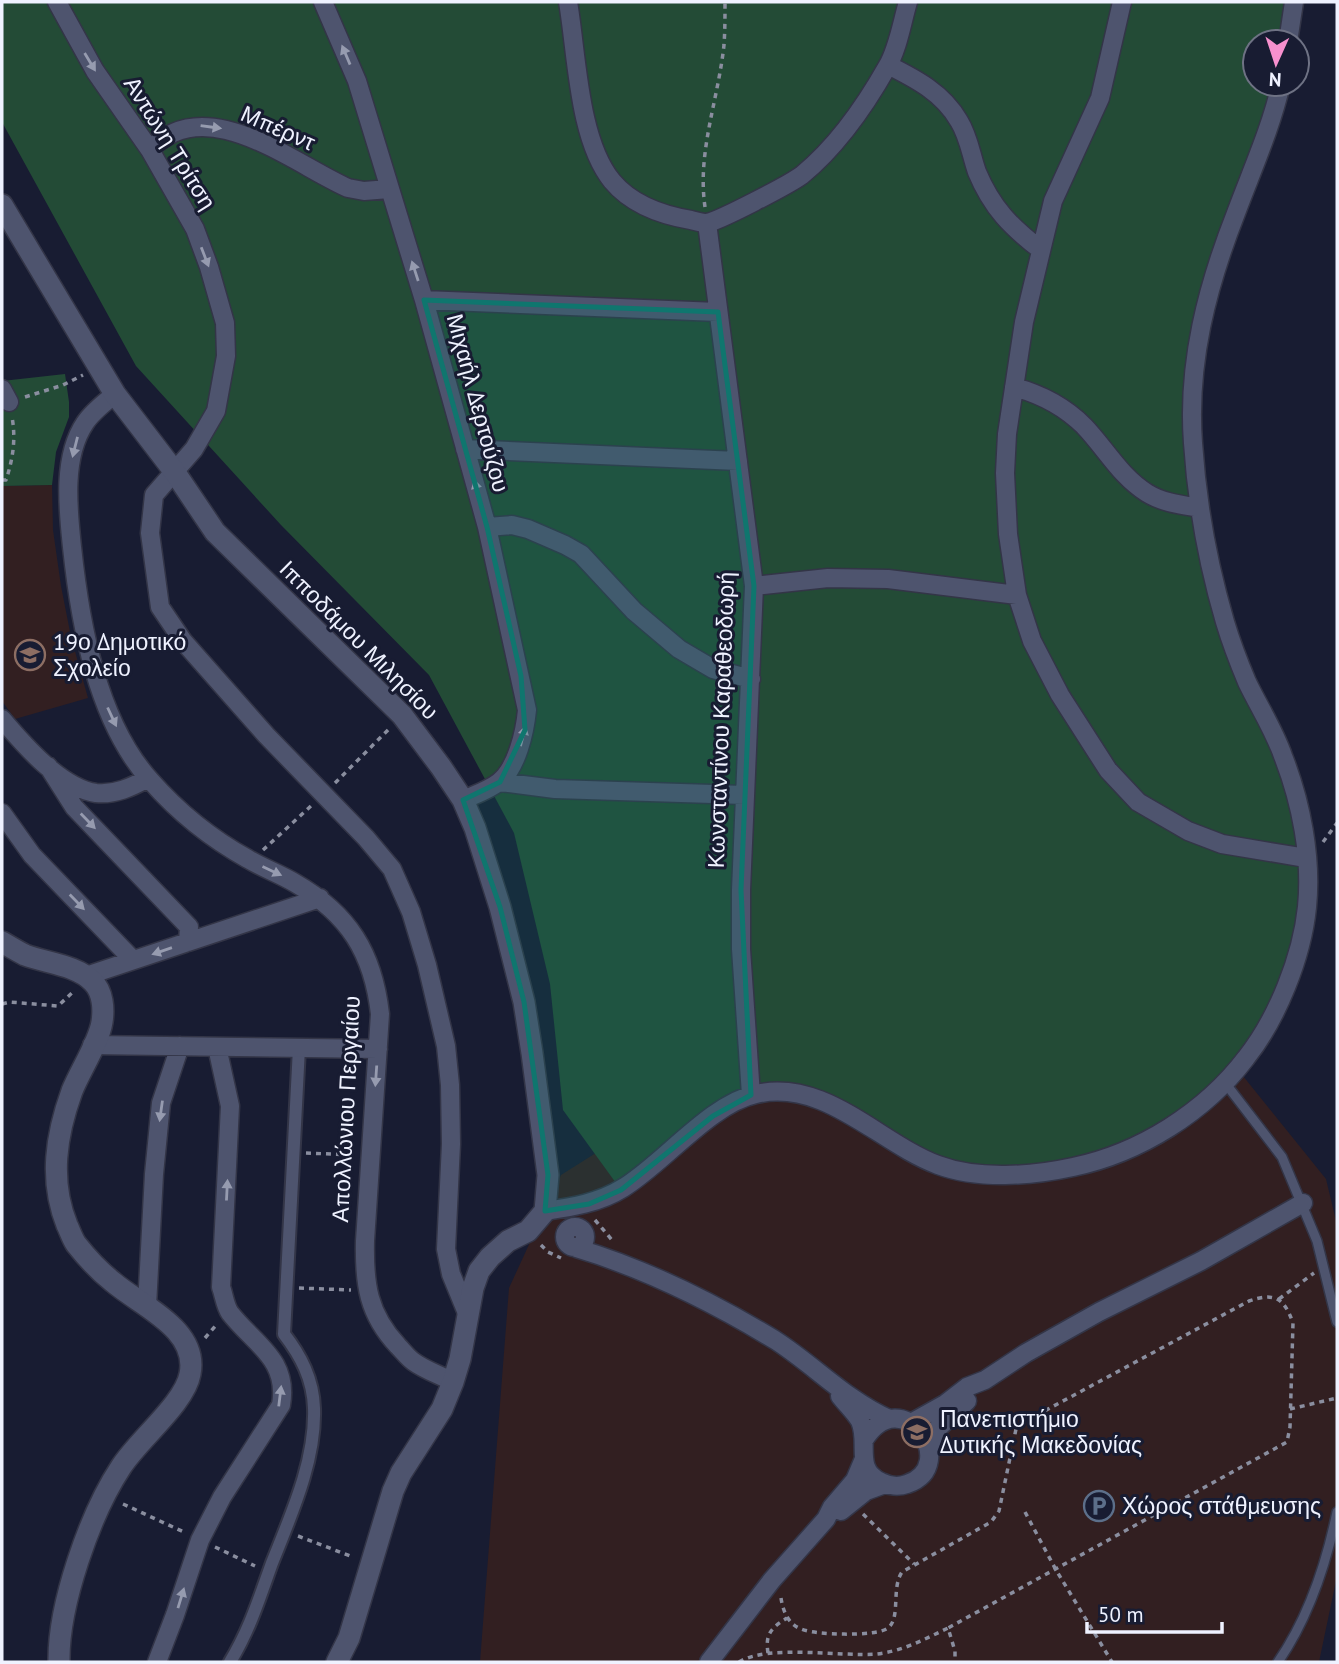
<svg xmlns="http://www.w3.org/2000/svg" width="1339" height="1664" viewBox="0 0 1339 1664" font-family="'PT Sans',sans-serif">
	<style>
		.education { fill: #321f21 }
		.green { fill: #234b36 }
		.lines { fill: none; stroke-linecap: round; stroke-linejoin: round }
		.service-casing { stroke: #333547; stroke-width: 12 }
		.pedestrian-casing { stroke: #333547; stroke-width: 16 }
		.minor-casing { stroke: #333547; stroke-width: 21 }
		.tertiary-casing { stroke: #333547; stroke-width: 24 }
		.path { stroke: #8a8e9f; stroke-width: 3.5; stroke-dasharray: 5 5; stroke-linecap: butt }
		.service { stroke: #4e546e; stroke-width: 9 }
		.pedestrian { stroke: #4e546e; stroke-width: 12 }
		.minor { stroke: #4e546e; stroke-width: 18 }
		.tertiary { stroke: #4e546e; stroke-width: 21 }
		.oneway { fill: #969baf }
		.marked { fill: #0f766e; fill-opacity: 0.2; stroke: #0f766e; stroke-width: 5; stroke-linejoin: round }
		.labels { text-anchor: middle; stroke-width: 6; stroke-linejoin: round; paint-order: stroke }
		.street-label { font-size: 23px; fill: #eff2ff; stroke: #181c32 }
		.poi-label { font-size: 23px; fill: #eff2ff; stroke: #181c32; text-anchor: start }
	</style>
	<rect width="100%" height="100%" fill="#181c32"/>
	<!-- education -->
	<path class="education" d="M52,485L53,530L61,586L71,637L88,698L15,719L2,701V486Z
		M783,1035H1210L1326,1179L1337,1225V1576L1319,1662H480L509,1288L561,1175Z"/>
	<!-- green -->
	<path class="green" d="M2,2H1294L1288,42H1255V84H1281L1234,217L1193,386L1209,561L1292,782L1307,907L1257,1045L1186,1115L1076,1167L941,1166L827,1104L751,1095L621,1190L563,1110L550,984L514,833L429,675L281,525L136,366L2,122Z
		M65,374L69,402V417L56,452L52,485L2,486V381Z"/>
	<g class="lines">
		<!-- service casing -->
		<g class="service-casing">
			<path id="service" d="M1226,1084L1282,1157L1317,1241L1337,1322
				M1278,1662C1309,1617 1326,1565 1337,1512"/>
		</g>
		<!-- pedestrian casing -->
		<g class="pedestrian-casing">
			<path id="pedestrian" d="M230,1662C250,1629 259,1599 272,1563C291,1515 316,1460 314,1408C313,1379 301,1356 284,1334L299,1048"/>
		</g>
		<!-- minor casing -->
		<g class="minor-casing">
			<path id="minor" d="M57,2L95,71L150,150L195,229L209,267L225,323L226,356L216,411L194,449L154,495L150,533L160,607L183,641L266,735L366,838L392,869L411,912L427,965L446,1046L450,1085L451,1144L446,1249L451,1274L467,1313
				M323,2L357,81L424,300L487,527L527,710C525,731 517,768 499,782C489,790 474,795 463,800
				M568,2C577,54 578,139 612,181C632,205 661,215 691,220C695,221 702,223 707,223C719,221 790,184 802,175C836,147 865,106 887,67C898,49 902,22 908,2
				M1122,2L1100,98L1053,201L1024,322L1007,434L1005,473L1008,534L1017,595L1032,641L1060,695L1108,770L1138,802L1188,831L1222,844L1306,858
				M1288,42L1294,2
				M888,65C916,79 943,93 959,121C969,137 971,155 977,172C992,208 1011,227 1041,250
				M150,150C205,90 292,163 348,188L364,191L389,189
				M707,223L754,586L741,890V949L751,1095
				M424,300L718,312
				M1014,387C1040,394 1065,407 1084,426C1106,449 1120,476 1147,493C1163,503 1182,505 1200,508
				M2,389L9,402
				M115,394C104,403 92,412 85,423C62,457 68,509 72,547C80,623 97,721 150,780C178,812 210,838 248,859C263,868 280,874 295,883C349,914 373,953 380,1014L365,1241C364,1284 368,1314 398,1346C403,1351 408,1358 414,1362C425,1370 440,1375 453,1382
				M465,449L738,461
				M487,527L512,525L528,529L565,545L581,554L634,611L679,649L713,669L751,679
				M754,586L828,578L888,579L1017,595
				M2,719C23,744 61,788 96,793C115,795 132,787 148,778
				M48,766L74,807L189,927L188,942
				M500,782L555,789L744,795
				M2,813L32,855L133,960
				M86,976L320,898
				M92,1045L378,1049
				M545,1211C572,1207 599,1203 623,1188C664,1163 710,1104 756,1094C825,1078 879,1143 938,1165C978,1180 1032,1176 1073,1167C1140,1153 1205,1112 1246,1058C1277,1019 1302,957 1307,907C1312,857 1301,802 1283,756C1274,730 1259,707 1247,682C1239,663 1231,642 1225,622C1208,564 1197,504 1193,443C1187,363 1207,287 1236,213C1252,170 1271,128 1281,84
				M565 1237a10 10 0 1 1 20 0a10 10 0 1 1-20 0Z
				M576,1248C643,1268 714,1303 775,1340C814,1365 846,1400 889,1419
				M147,1306L154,1174L161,1103L180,1046
				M840,1396C846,1404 855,1412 860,1421C870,1443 853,1469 881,1482C889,1486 899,1487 907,1484C962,1465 902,1379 864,1440
				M911,1423L945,1404L967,1387L985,1380L1026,1353L1099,1312L1201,1261L1303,1203
				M929,1449L936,1430L967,1401
				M841,1511L866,1491L885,1484
				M157,1662L175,1615L200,1540L222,1497L281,1405C289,1359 254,1344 230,1313C225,1306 224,1295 221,1287L230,1106L217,1047
				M709,1662L772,1580L826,1519L832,1507L855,1480L863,1461"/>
		</g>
		<!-- tertiary casing -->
		<g class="tertiary-casing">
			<path id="tertiary" d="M2,205L115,394L174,471L215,532L402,715L441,767L463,800L475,828L500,907L524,1002L532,1053L548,1175L545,1211L528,1231L508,1241L490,1257L479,1271L473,1288L460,1359L453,1382L442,1409L401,1473L393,1491L349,1638L337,1662
				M2,942C9,946 17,951 25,955C46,963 77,965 93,982C103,992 104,1009 102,1022C99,1042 80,1071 72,1091C56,1135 49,1180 67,1225C70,1231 72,1238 76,1244C87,1258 99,1271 113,1282C141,1306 199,1329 190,1374C185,1403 138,1440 121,1467C90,1514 58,1605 59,1662"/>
		</g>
		<!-- path -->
		<path class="path" d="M705,207C697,152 718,101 724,45C725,31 725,16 725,2
			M25,397L63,385L83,375
			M2,480H6C13,459 16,439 12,417
			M335,783L389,729
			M1323,842L1337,823
			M263,850L312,805
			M2,1004L10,1002L58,1006L74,991
			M306,1153L354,1155
			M595,1220L612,1240
			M541,1245L548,1252L561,1258
			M299,1288L351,1290
			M1279,1299L1314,1273
			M205,1338L218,1323
			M1290,1409L1337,1398
			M123,1504L186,1533
			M1025,1512L1056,1570L1112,1662
			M863,1514L914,1564
			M298,1536L353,1557
			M215,1547L255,1566
			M781,1598C783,1611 788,1624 801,1629C814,1635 877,1637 888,1628C901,1618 891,1588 902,1572L991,1522L999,1511L1016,1429L1024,1422L1249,1301C1275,1292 1284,1298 1293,1323L1290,1427L1287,1442L948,1628
			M768,1653C765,1634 771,1628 787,1618
			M739,1662C768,1644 841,1657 877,1654C903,1651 925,1639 948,1628L955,1651V1662"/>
		<!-- service -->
		<use href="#service" class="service"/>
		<!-- pedestrian -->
		<use href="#pedestrian" class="pedestrian"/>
		<!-- minor -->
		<use href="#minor" class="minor"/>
		<!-- tertiary -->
		<use href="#tertiary" class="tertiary"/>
	</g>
	<!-- one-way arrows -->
	<defs><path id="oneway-solid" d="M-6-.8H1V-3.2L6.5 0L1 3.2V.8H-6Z" transform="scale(1.75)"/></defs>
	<g class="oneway">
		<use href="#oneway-solid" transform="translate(346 55) rotate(-113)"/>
		<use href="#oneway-solid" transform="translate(90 62) rotate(59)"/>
		<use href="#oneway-solid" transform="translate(211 127) rotate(8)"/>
		<use href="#oneway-solid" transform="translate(205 257) rotate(69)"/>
		<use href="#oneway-solid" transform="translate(415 271) rotate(-108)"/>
		<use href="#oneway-solid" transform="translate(75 447) rotate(104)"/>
		<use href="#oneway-solid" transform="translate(477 490) rotate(-106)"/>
		<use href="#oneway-solid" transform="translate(112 717) rotate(65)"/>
		<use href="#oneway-solid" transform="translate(523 736) rotate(-76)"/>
		<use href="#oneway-solid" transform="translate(88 821) rotate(46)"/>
		<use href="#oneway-solid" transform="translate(272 871) rotate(25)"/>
		<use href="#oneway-solid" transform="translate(77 902) rotate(46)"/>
		<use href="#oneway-solid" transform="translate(162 951) rotate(161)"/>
		<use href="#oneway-solid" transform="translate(376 1076) rotate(94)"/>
		<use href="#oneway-solid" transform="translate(161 1111) rotate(98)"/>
		<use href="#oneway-solid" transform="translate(227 1190) rotate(-87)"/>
		<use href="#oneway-solid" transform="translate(280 1396) rotate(-83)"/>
		<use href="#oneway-solid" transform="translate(181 1598) rotate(-73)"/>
	</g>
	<!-- marked area -->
	<path class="marked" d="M424,300L718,312L754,586L741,890L751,1095L713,1116L621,1190L589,1204L545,1211L548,1175L524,1002L500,907L463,800L500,782L525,730L521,676L487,527Z"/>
	<!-- icons -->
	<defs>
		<g id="school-ring" transform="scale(1.575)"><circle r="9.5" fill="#181c32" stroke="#8d6e63" stroke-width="1.5"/><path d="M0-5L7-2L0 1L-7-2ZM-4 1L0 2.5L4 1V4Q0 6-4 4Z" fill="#8d6e63"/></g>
		<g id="university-ring" transform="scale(1.575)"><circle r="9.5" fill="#181c32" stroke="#8d6e63" stroke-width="1.5"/><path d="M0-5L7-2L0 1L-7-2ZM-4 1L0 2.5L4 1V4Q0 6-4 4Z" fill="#8d6e63"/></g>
		<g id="parking-ring" transform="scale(1.575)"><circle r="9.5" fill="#181c32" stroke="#5c6f8a" stroke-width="1.5"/><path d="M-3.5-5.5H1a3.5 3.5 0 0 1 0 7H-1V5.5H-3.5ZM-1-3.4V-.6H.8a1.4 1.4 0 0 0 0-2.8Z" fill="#5c6f8a"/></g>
	</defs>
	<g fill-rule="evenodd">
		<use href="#school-ring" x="30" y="655"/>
		<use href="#university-ring" x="917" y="1432"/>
		<use href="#parking-ring" x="1099" y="1506"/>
	</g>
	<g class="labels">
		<!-- street labels -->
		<g class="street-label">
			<text transform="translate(278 128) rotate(24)" y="8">Μπέρντ</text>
			<text transform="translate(170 143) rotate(58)" y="8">Αντώνη Τρίτση</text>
			<text transform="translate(478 403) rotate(75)" y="8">Μιχαήλ Δερτούζου</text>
			<text transform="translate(359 640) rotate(45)" y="8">Ιπποδάμου Μιλησίου</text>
			<text transform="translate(721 720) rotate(-88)" y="8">Κωνσταντίνου Καραθεοδωρή</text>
			<text transform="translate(346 1109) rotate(-87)" y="8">Απολλώνιου Περγαίου</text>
		</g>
		<!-- poi labels -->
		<g class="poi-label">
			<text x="53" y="650">19ο Δημοτικό<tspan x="53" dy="26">Σχολείο</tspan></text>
			<text x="940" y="1427">Πανεπιστήμιο<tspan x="940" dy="26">Δυτικής Μακεδονίας</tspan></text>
			<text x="1122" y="1514">Χώρος στάθμευσης</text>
		</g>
	</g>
	<!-- border -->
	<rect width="1339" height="1664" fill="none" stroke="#eff2ff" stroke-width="7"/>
	<!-- north arrow -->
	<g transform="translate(1276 63) rotate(183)"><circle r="33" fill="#181c32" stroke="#6e7284" stroke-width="2"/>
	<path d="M0-5L12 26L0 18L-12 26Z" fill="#f790ce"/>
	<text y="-10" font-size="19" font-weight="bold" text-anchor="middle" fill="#eff2ff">N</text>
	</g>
	<!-- scale -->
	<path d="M1087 1622v10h135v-10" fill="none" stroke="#eff2ff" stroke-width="3.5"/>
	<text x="1098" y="1622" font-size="21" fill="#eff2ff" stroke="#181c32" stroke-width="5" paint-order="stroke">50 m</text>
</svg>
